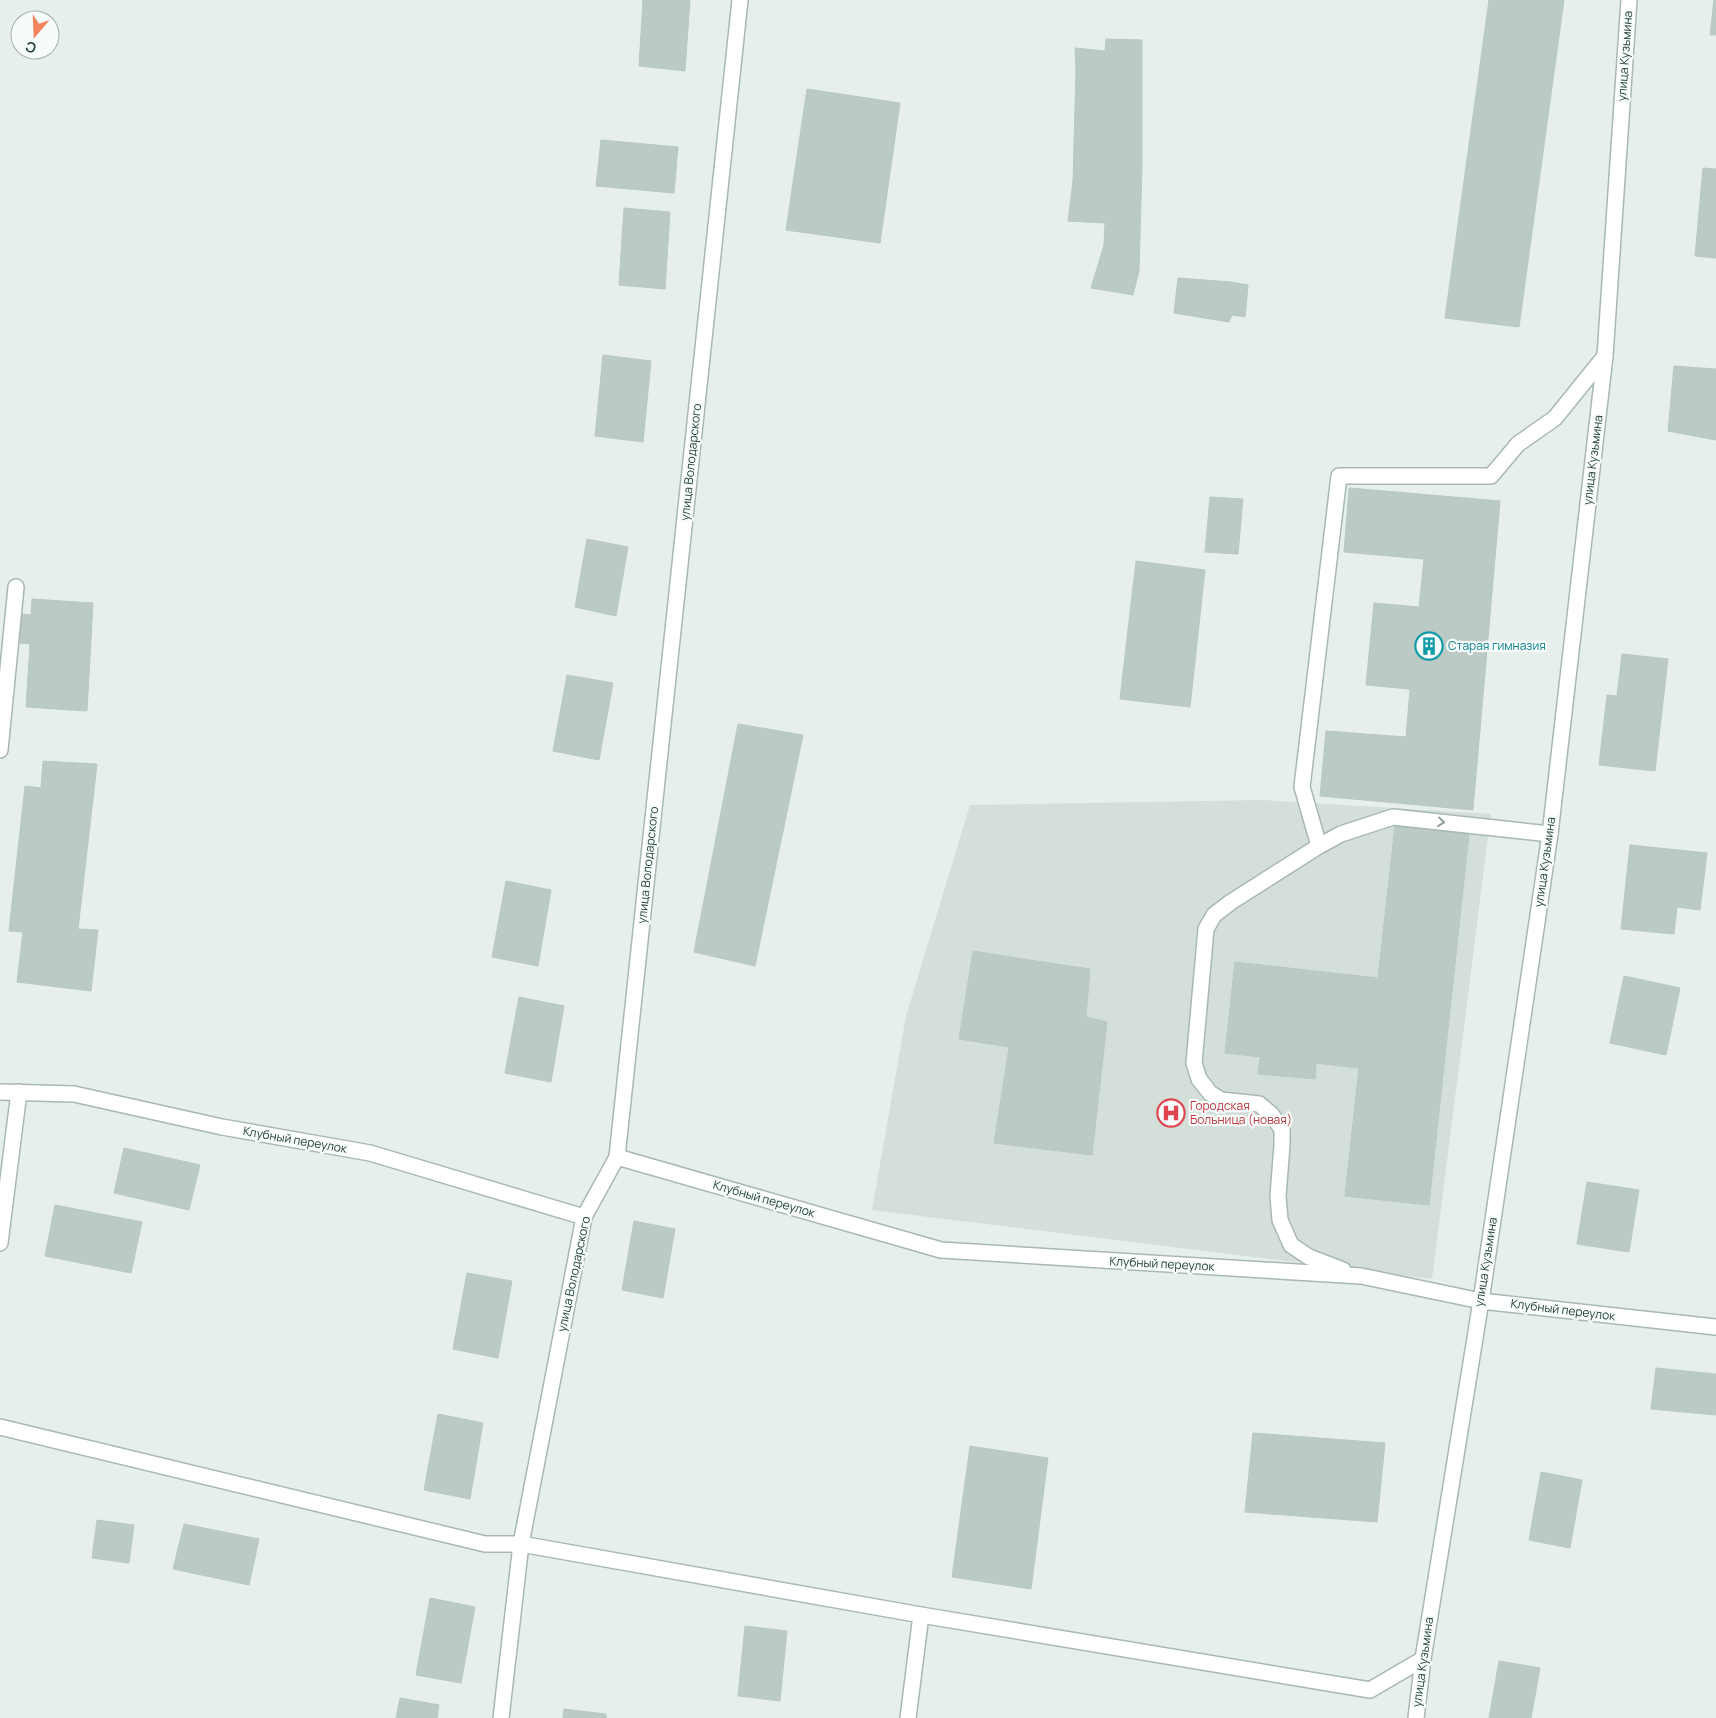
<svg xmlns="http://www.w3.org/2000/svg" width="1716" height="1718" viewBox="0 0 1716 1718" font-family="Manrope,sans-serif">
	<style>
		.built { fill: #d4dfda }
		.building { fill: #bbcac4; stroke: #b8c9c2 }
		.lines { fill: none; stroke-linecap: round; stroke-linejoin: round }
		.lane-casing { stroke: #a8b8b2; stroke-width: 18 }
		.street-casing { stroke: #a8b8b2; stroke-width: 18 }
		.lane { stroke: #fff; stroke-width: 15 }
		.street { stroke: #fff; stroke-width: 15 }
		.oneway { stroke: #92a09c }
		.labels { text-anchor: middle; stroke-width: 4.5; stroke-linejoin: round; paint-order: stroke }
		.street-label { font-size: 12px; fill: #24423a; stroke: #f7fbf9 }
		.culture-label { font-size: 12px; fill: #0d838f; stroke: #f7fbf9; text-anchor: start }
		.health-label { font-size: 12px; fill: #be3a42; stroke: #f7fbf9; text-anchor: start }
	</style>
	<rect width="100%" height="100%" fill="#e6efeb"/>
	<!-- built -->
	<path class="built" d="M1263,800L1491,814L1432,1279L872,1210L906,1016L970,805Z"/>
	<!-- building -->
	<path class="building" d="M643,0H690L685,71L639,66Z
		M1489,0H1564L1519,327L1445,318Z
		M1714,0H1716V35H1710Z
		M1106,39L1142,40V166L1139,271L1133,295L1091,288L1104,245L1105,223L1068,221L1073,181L1076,71L1075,48L1105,51Z
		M807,89L900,103L880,243L786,230Z
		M601,140L678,147L674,193L596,186Z
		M1703,168L1716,169V258L1695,256Z
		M624,208L670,212L665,289L619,285Z
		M1178,278L1231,282L1248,285L1245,317L1232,315L1229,322L1174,313Z
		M603,355L651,361L643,442L595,436Z
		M1674,366L1716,369V440L1668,431Z
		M1349,488L1500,501L1473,810L1320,796L1326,731L1406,737L1410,689L1366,685L1374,603L1419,607L1424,559L1344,552Z
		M1210,497L1243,499L1238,554L1205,552Z
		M587,539L628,547L616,616L575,607Z
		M1136,561L1205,570L1190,707L1120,699Z
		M32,599L93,603L87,711L26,707L30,644L20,643L21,614L31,615Z
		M1622,654L1668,659L1655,771L1599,765L1607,695L1617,696Z
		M567,675L613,683L599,760L553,751Z
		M738,724L803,735L755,966L694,952Z
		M43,761L97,764L78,929L98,930L91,991L17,982L23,932L9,931L25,786L41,788Z
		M1395,826L1469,834L1429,1205L1345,1196L1359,1068L1225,1053L1235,962L1378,978Z
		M1630,845L1707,853L1700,910L1677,907L1674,934L1621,929Z
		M506,881L551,890L538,966L492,957Z
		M973,951L1023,959L1009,1047L959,1039Z
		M1023,959L1090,969L1086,1017L1107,1022L1092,1155L994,1143Z
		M1624,976L1680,988L1666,1055L1610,1043Z
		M519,997L564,1006L551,1082L505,1073Z
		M1260,1058L1316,1062L1315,1079L1258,1074Z
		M124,1148L200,1165L189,1210L114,1193Z
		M1587,1182L1639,1190L1629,1252L1577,1244Z
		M55,1205L142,1222L131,1273L45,1256Z
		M634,1221L675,1229L663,1298L622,1290Z
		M467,1273L512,1281L498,1358L453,1349Z
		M1656,1368L1716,1374V1415L1651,1409Z
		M438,1414L483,1423L470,1499L424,1490Z
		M1253,1433L1385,1443L1377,1522L1245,1512Z
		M970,1446L1048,1458L1031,1589L952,1577Z
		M1541,1472L1582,1480L1570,1548L1529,1540Z
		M97,1520L134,1525L129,1563L92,1558Z
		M184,1524L259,1539L249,1585L173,1569Z
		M430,1598L475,1607L461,1683L416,1675Z
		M745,1626L787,1631L780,1701L738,1696Z
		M1499,1661L1540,1668L1531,1718H1489Z
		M400,1698L439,1705L437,1718H396Z
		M564,1709L606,1714V1718H563Z"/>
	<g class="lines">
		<!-- lane casing -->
		<g class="lane-casing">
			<path id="lane" d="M0,750L16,587
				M1319,846L1302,787L1339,476H1491L1518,444L1555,418L1605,356
				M617,1157L941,1250L1361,1276L1481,1301L1716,1327
				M0,1243L19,1092
				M1343,1270L1309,1257L1291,1245L1280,1220L1278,1196L1282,1145V1129L1271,1114L1259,1104L1221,1100L1210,1093L1199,1079L1194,1063L1206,929L1214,915L1231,902L1319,846L1341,834L1393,817L1550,834
				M0,1427L485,1544H521L921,1615L1370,1690L1423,1659
				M908,1718L921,1615"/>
		</g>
		<!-- street casing -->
		<g class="street-casing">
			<path id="street" d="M0,1092L74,1094L222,1127L370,1153L584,1217
				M501,1718L521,1544L584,1217L617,1157L740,0
				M1416,1718L1423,1659L1481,1301L1550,834L1605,356L1629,0"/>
		</g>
		<!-- lane -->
		<use href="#lane" class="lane"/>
		<!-- street -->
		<use href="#street" class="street"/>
	</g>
	<!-- one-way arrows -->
	<defs><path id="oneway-chevron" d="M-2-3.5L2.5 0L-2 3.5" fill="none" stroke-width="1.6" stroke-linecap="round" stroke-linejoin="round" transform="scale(1.25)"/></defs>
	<use class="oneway" href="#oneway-chevron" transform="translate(1441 822) rotate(6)"/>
	<!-- icons -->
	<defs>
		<g id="building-ring" transform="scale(1.4375)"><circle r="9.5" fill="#f7fbf9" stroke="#0f9aa8" stroke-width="1.5"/><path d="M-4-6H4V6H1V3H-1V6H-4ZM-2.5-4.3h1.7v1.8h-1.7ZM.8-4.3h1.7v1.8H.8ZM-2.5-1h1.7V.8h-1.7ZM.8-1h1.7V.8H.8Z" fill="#0f9aa8"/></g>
		<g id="hospital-ring" transform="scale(1.4375)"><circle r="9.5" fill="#f7fbf9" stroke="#e0444e" stroke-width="1.5"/><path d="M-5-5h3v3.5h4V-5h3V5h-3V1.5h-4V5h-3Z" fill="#e0444e"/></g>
	</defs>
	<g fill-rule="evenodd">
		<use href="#building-ring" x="1429" y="646"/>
		<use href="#hospital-ring" x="1171" y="1113"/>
	</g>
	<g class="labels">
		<!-- street labels -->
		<g class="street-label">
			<text transform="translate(1625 56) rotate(-86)" y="4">улица Кузьмина</text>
			<text transform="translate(1593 460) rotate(-83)" y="4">улица Кузьмина</text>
			<text transform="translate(691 462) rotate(-84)" y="4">улица Володарского</text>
			<text transform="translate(1545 862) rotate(-82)" y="4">улица Кузьмина</text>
			<text transform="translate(648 865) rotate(-84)" y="4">улица Володарского</text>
			<text transform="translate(295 1140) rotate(10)" y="4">Клубный переулок</text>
			<text transform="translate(764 1199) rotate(16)" y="4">Клубный переулок</text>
			<text transform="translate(1486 1262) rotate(-81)" y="4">улица Кузьмина</text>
			<text transform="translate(1162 1264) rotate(3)" y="4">Клубный переулок</text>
			<text transform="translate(574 1274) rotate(-78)" y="4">улица Володарского</text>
			<text transform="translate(1563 1310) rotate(7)" y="4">Клубный переулок</text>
			<text transform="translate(1423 1662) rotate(-82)" y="4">улица Кузьмина</text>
		</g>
		<!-- culture labels -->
		<g class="culture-label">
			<text x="1448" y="650">Старая гимназия</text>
		</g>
		<!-- health labels -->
		<g class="health-label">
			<text x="1190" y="1110">Городская<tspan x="1190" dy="14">Больница (новая)</tspan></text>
		</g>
	</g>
	<!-- north arrow -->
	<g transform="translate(35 35) rotate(199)"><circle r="24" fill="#f7fbf9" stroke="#a3b1ad"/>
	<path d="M0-4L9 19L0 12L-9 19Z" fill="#f4845f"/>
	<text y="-8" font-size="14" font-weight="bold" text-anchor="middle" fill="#24423a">С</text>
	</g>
</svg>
